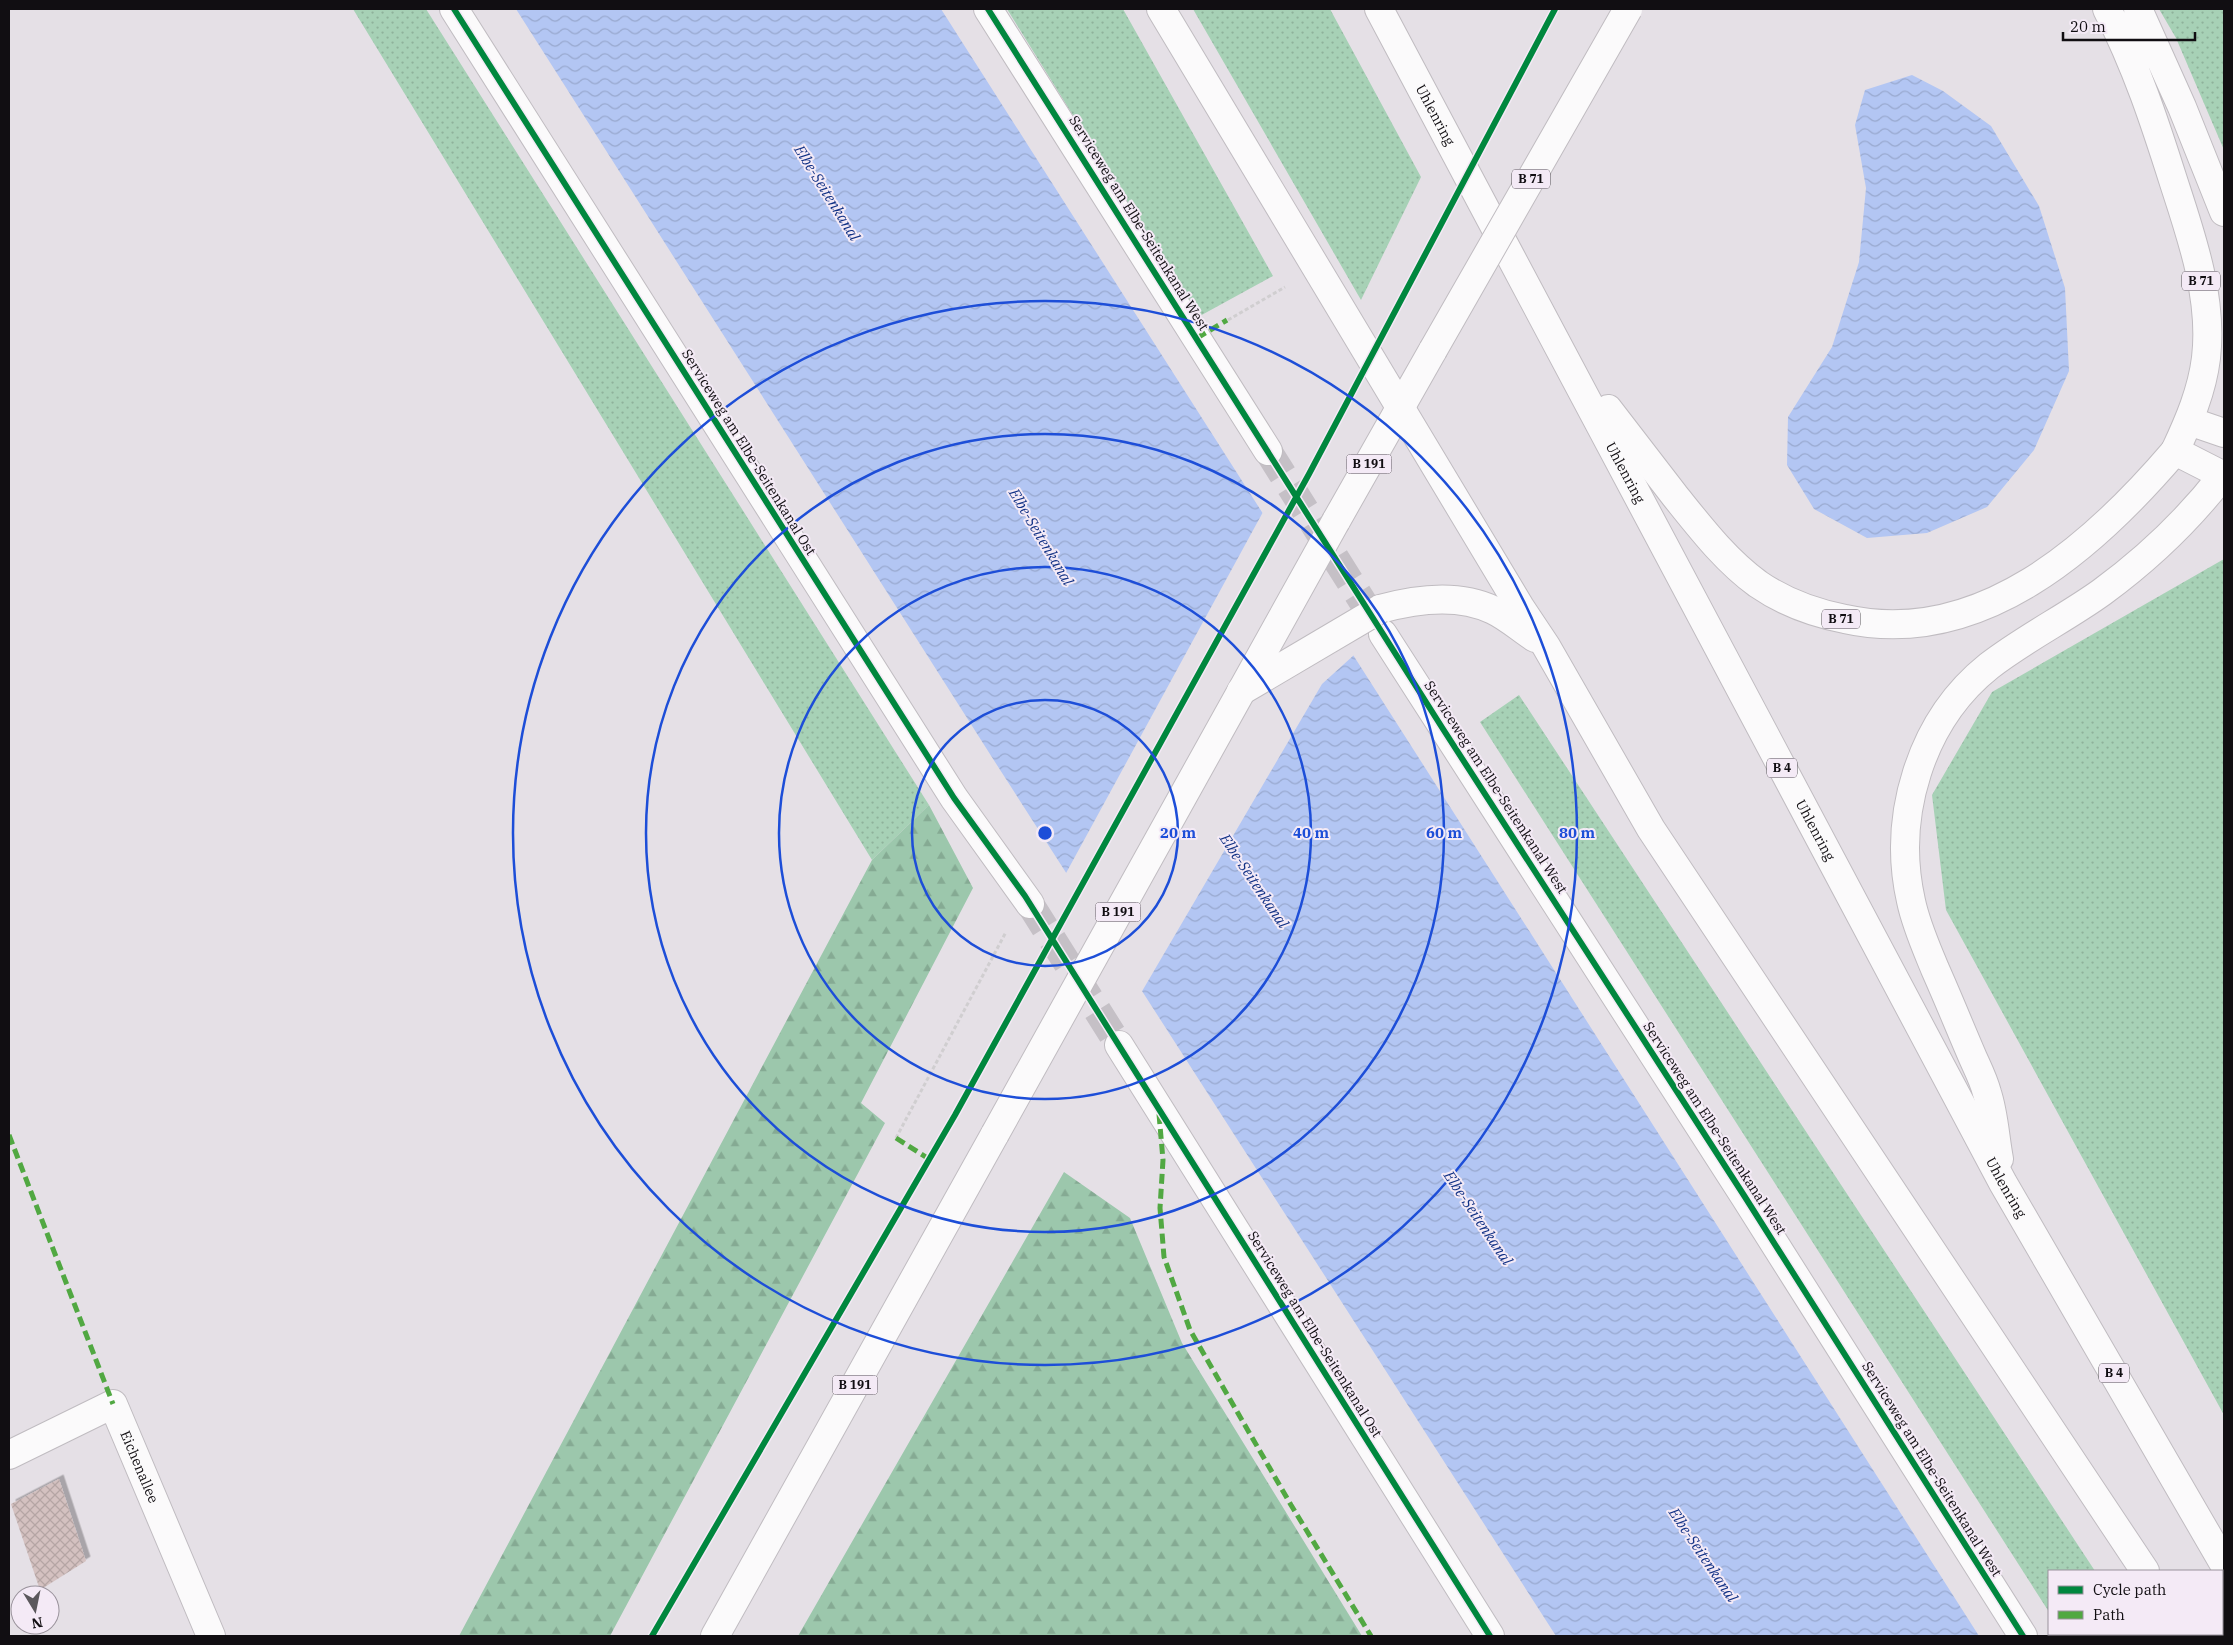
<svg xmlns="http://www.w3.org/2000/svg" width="2233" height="1645" viewBox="0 0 2233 1645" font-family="'IBM Plex Serif',serif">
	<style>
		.grass { fill: url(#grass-dots) }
		.forest { fill: url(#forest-firs) }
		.water { fill: url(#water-waves) }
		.pier { fill: #e5e0e6 }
		.building { fill: url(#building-cross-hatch); filter: url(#shadow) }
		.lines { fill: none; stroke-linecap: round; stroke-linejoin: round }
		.minor-tunnel { stroke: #c5c0c6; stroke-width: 28; stroke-dasharray: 28 14; stroke-linecap: butt }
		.minor-casing { stroke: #c0bcc1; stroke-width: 30 }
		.major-casing { stroke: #c0bcc1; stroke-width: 30 }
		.highway-casing { stroke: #c0bcc1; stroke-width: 30 }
		.path { stroke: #d0ced0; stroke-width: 3; stroke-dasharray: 4 2.5; stroke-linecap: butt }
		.minor { stroke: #fbfafb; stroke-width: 28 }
		.major { stroke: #fbfafb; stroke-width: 28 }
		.highway { stroke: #fbfafb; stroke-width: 28 }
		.major-bridge-casing { stroke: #c0bcc1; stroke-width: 30; stroke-linecap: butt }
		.highway-bridge-casing { stroke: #c0bcc1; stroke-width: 30; stroke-linecap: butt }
		.major-bridge { stroke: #fbfafb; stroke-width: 28 }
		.highway-bridge { stroke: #fbfafb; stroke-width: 28 }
		.quiet { stroke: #51a842; stroke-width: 5; stroke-dasharray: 10 5; stroke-linecap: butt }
		.cycleway-casing { stroke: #f4eaf6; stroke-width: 9 }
		.cycleway { stroke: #00873e; stroke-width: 6 }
		.ring { fill: none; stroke: #1d4ed8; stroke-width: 2.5 }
		.labels { text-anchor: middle; stroke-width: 4; stroke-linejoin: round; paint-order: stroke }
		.shield { fill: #f4eaf6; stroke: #555056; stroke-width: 1 }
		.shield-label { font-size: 12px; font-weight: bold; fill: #110e12 }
		.street-label { font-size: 14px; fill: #110e12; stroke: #f4eaf6 }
		.water-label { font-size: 15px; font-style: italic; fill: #113185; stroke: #f4eaf6 }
		.centre { fill: #1d4ed8; stroke: #f4eaf6; stroke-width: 2.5 }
		.ring-label { font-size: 15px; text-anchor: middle; font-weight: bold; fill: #1d4ed8; stroke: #f4eaf6; stroke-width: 4; stroke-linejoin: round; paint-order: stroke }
	</style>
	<defs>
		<pattern id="grass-dots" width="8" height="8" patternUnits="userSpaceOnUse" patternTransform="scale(1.25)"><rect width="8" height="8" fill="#a7d1b6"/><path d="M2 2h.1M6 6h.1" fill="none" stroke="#8fb29b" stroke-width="1.8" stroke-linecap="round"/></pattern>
		<pattern id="forest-firs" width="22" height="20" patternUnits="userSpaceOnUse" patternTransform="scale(1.25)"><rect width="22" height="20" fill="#9cc7ac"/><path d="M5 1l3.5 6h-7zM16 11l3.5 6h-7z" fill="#85aa93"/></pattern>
		<pattern id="water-waves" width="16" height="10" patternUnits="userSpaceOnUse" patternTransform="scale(1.25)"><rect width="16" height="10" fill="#b3c6f3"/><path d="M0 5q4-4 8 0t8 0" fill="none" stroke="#99a9cf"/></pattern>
		<pattern id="building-cross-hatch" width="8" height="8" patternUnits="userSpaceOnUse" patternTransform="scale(1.25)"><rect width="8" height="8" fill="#d4c1c0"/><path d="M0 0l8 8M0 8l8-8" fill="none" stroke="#b5a5a4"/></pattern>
		<filter id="shadow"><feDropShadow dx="4.5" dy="-4.5" stdDeviation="0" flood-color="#0004"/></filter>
	</defs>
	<rect width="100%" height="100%" fill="#e5e0e6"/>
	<!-- grass -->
	<path class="grass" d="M353,9H426L929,805L872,860Z
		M1007,9H1123L1273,276L1198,317Z
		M1193,9H1330L1421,177L1361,300Z
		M2159,9H2224V150L2176,38Z
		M2224,559V1415L1946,910L1932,795L1992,692Z
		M1519,695L2095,1571H2049V1612L1480,722Z"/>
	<!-- forest -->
	<path class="forest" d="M929,805L973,888L861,1103L885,1123L610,1636H459L872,860Z
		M1064,1172L1130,1218L1182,1343L1362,1636H798Z"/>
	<!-- water -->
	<path class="water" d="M516,9H941L1979,1636H1556L995,762Z
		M1912,75L1943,91L1991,126L2039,206L2065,288L2069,371L2034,450L1987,507L1927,533L1867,538L1814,509L1787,465L1788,417L1832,347L1859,262L1866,188L1855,125L1865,90Z"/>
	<!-- pier -->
	<path class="pier" d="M1263,512L1354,655L1322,684L1141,993L1065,875Z"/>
	<!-- building -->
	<path class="building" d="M59,1479L86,1561L40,1590L11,1504Z"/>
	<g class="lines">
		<!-- minor-tunnel -->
		<path class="minor-tunnel" d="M1268,451L1383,634
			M1030,904L1119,1045"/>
		<!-- minor casing -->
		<g class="minor-casing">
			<g id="minor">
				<path d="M454,9L954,798L1030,904"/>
				<path d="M988,9L1268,451"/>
				<path d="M2189,421L2224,433"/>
				<path d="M2175,451L2224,476"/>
				<path d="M1383,634L1745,1197L2023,1636"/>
				<path d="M1119,1045L1490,1636"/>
				<path id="s1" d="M9,1455L113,1404L211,1636"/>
			</g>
		</g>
		<!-- major casing -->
		<g class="major-casing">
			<path id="major" d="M2107,9C2136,65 2155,123 2174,183C2192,238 2213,299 2206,358C2202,391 2189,421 2175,451
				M2138,9L2182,107L2224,212
				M1336,521L1433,350
				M715,1636L995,1134"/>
		</g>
		<!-- highway casing -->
		<g class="highway-casing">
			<g id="highway">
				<path d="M1161,9L1520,607L1546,646L1651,829L2145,1571"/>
				<path id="s2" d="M1379,9L2003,1183L2224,1564"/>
				<path d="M1608,409C1630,438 1653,467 1675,496C1700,527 1725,560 1758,584C1784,602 1814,613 1845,619C1980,649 2094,546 2175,451"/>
				<path d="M1380,609C1416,599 1458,593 1493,610C1508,617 1521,629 1535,638"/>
				<path d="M1999,1159C1995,1138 1994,1114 1987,1093C1984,1081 1978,1069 1973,1058C1960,1028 1948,998 1935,969C1926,947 1916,925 1911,901C1892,817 1920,721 1989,666C2025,638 2066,618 2102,592C2147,559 2189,519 2223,475"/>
				<path d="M2187,1634L2188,1636"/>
			</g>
		</g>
		<!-- path -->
		<path class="path" d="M1228,320L1285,287
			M896,1138L1006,932"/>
		<!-- minor -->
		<use href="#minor" class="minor"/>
		<!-- major -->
		<use href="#major" class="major"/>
		<!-- highway -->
		<use href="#highway" class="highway"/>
		<!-- major-bridge casing -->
		<g class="major-bridge-casing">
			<path id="major-bridge" d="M1433,350L1628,9
				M995,1134L1336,521"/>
		</g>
		<!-- highway-bridge casing -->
		<g class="highway-bridge-casing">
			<path id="highway-bridge" d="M1241,691L1380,609"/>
		</g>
		<!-- major-bridge -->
		<use href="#major-bridge" class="major-bridge"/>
		<!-- highway-bridge -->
		<use href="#highway-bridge" class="highway-bridge"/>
		<!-- quiet -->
		<path class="quiet" d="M1197,338L1227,320
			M1159,1114L1163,1160L1160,1208L1164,1257L1190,1330L1291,1505L1371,1636
			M9,1135L113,1404
			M896,1138L929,1159"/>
		<!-- cycleway casing -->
		<g class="cycleway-casing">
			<path id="cycleway" d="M454,9L954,798L1025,896L1490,1636
				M988,9L1443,729L1745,1197L2023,1636
				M652,1636L955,1115L1309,474L1555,9"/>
		</g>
		<!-- cycleway -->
		<use href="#cycleway" class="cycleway"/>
	</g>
	<!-- distance rings -->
	<g class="ring">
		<circle cx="1045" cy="833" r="133"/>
		<circle cx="1045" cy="833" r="266"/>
		<circle cx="1045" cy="833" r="399"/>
		<circle cx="1045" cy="833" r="532"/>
	</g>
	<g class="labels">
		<!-- shield labels -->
		<g class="shield">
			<rect x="1512" y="169.5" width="38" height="19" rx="4"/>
			<rect x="2182" y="271.5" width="38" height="19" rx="4"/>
			<rect x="1346.5" y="454.5" width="45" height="19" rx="4"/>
			<rect x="1822" y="609.5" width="38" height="19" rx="4"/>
			<rect x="1767" y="758.5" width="30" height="19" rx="4"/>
			<rect x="1095.5" y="902.5" width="45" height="19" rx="4"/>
			<rect x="2099" y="1363.5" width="30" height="19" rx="4"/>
			<rect x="832.5" y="1375.5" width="45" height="19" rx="4"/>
		</g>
		<g class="shield-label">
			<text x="1531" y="183">B 71</text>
			<text x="2201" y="285">B 71</text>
			<text x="1369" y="468">B 191</text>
			<text x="1841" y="623">B 71</text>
			<text x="1782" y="772">B 4</text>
			<text x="1118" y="916">B 191</text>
			<text x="2114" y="1377">B 4</text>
			<text x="855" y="1389">B 191</text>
		</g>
		<!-- street labels -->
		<g class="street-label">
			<text dy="5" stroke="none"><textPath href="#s2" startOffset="120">Uhlenring</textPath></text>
			<text transform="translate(1139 223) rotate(58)" y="5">Serviceweg am Elbe-Seitenkanal West</text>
			<text transform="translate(749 452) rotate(58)" y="5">Serviceweg am Elbe-Seitenkanal Ost</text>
			<text dy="5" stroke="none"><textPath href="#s2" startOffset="525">Uhlenring</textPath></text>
			<text transform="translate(1496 787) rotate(57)" y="5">Serviceweg am Elbe-Seitenkanal West</text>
			<text dy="5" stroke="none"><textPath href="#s2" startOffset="930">Uhlenring</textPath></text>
			<text transform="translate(1715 1128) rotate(57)" y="5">Serviceweg am Elbe-Seitenkanal West</text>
			<text dy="5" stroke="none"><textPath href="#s2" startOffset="1335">Uhlenring</textPath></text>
			<text transform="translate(1315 1334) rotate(58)" y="5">Serviceweg am Elbe-Seitenkanal Ost</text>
			<text dy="5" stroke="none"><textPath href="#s1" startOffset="184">Eichenallee</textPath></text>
			<text transform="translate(1932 1469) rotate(58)" y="5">Serviceweg am Elbe-Seitenkanal West</text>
		</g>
		<!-- water labels -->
		<g class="water-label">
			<text transform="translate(827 193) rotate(58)" y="5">Elbe-Seitenkanal</text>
			<text transform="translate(1041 537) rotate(59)" y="5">Elbe-Seitenkanal</text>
			<text transform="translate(1254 881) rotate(56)" y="5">Elbe-Seitenkanal</text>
			<text transform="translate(1478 1218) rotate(56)" y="5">Elbe-Seitenkanal</text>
			<text transform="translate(1703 1555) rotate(56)" y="5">Elbe-Seitenkanal</text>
		</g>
	</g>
	<circle cx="1045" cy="833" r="8" class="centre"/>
	<g class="ring-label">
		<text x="1178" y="838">20 m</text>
		<text x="1311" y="838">40 m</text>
		<text x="1444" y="838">60 m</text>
		<text x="1577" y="838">80 m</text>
	</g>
	<!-- border -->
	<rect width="2233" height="1645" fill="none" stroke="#110e12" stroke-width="20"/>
	<!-- legend -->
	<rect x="2048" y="1570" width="175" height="65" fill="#f4eaf6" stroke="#99929b"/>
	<rect x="2058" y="1586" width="25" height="8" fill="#00873e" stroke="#99929b"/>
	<text x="2093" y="1595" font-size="15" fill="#110e12">Cycle path</text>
	<rect x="2058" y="1611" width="25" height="8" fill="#51a842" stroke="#99929b"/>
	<text x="2093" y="1620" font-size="15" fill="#110e12">Path</text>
	<!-- north arrow -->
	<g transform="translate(35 1610) rotate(170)"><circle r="24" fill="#f4eaf6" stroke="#99929b"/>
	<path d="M0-4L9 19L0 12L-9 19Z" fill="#5b585c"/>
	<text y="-8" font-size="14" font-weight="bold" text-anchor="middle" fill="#110e12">N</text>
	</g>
	<!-- scale -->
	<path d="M2063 32v8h132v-8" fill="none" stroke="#110e12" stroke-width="2.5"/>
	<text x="2070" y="32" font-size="15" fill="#110e12" stroke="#f4eaf6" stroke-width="4" paint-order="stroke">20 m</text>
</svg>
